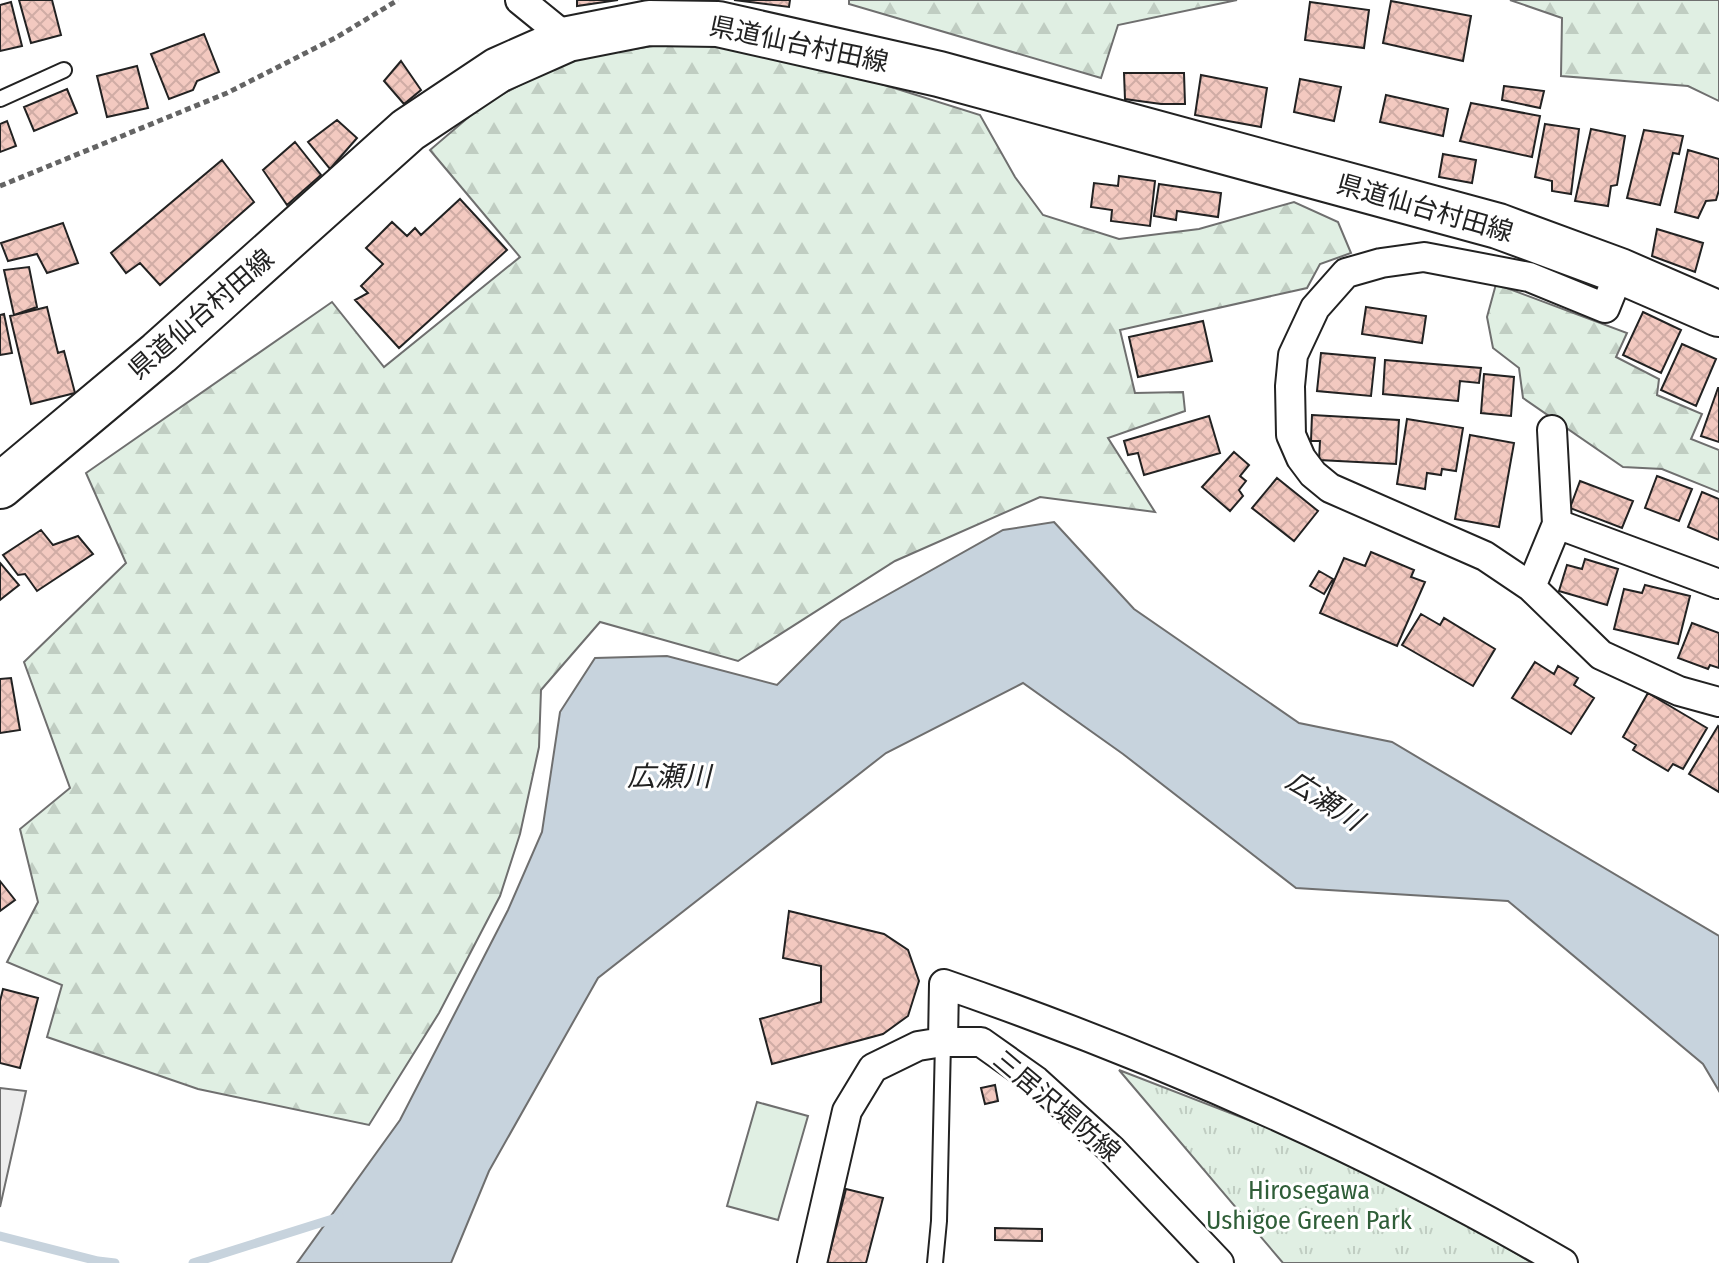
<svg xmlns="http://www.w3.org/2000/svg" width="1719" height="1263" viewBox="0 0 1719 1263" font-family="'Fira Sans Condensed','Noto Sans JP',sans-serif">
	<style>
		.grass { fill: url(#grass-tufts); stroke: #6f6f6f; stroke-width: 2 }
		.forest { fill: url(#forest-firs); stroke: #6f6f6f; stroke-width: 2 }
		.garden { fill: #e0efe3; stroke: #6f6f6f; stroke-width: 2 }
		.parking { fill: #ededed; stroke: #6f6f6f; stroke-width: 2 }
		.water { fill: #c7d3dd; stroke: #6f6f6f; stroke-width: 2 }
		.lines { fill: none; stroke-linecap: round; stroke-linejoin: round }
		.stream { stroke: #c7d3dd; stroke-width: 9 }
		.building { fill: url(#building-cross-hatch); stroke: #222; stroke-width: 2 }
		.lane-casing { stroke: #222; stroke-width: 18 }
		.street-casing { stroke: #222; stroke-width: 32 }
		.primary-casing { stroke: #222; stroke-width: 48 }
		.path { stroke: #646464; stroke-width: 5; stroke-dasharray: 6 4; stroke-linecap: butt }
		.lane { stroke: #fff; stroke-width: 14 }
		.street { stroke: #fff; stroke-width: 28 }
		.primary { stroke: #fff; stroke-width: 44 }
		.labels { text-anchor: middle; stroke-width: 6; stroke-linejoin: round; paint-order: stroke }
		.street-label { font-size: 26px; fill: #222; stroke: #fff }
		.park-label { font-size: 26px; fill: #2f5e38; stroke: #fff }
		.water-label { font-size: 28px; font-style: italic; fill: #222; stroke: #fff }
	</style>
	<defs>
		<pattern id="grass-tufts" width="24" height="20" patternUnits="userSpaceOnUse" patternTransform="scale(2)"><rect width="24" height="20" fill="#e0efe3"/><path d="M3 7l-1-3M5 7V3M7 7l1-3M15 17l-1-3M17 17v-4M19 17l1-3" fill="none" stroke="#c0cdc2"/></pattern>
		<pattern id="forest-firs" width="22" height="20" patternUnits="userSpaceOnUse" patternTransform="scale(2)"><rect width="22" height="20" fill="#e0efe3"/><path d="M5 1l3.5 6h-7zM16 11l3.5 6h-7z" fill="#c0cdc2"/></pattern>
		<pattern id="building-cross-hatch" width="8" height="8" patternUnits="userSpaceOnUse" patternTransform="scale(2)"><rect width="8" height="8" fill="#f3c9c0"/><path d="M0 0l8 8M0 8l8-8" fill="none" stroke="#d0aca5"/></pattern>
	</defs>
	<rect width="100%" height="100%" fill="#fff"/>
	<!-- grass -->
	<path class="grass" d="M1119,1070L1380,1171L1532,1263H1283Z"/>
	<!-- forest -->
	<path class="forest" d="M849,0H1237L1118,25L1101,78L849,4Z
		M1510,0H1719V101L1688,86L1561,76L1562,18Z
		M698,39L805,60L980,115L1015,177L1043,215L1119,239L1199,229L1294,202L1338,222L1351,253L1320,264L1307,288L1120,330L1135,393L1183,392L1185,411L1108,438L1155,512L1040,497L895,561L738,661L600,622L541,690L539,747L520,834L500,896L439,1013L369,1125L198,1089L47,1037L62,985L7,962L38,902L20,829L70,788L24,662L126,563L86,473L332,302L384,367L520,257L430,150L484,104L569,59Z
		M1496,284L1627,333L1616,357L1659,379L1657,395L1702,414L1691,439L1719,450V492L1662,469L1623,467L1523,398L1519,368L1493,348L1487,317Z"/>
	<!-- garden -->
	<path class="garden" d="M757,1102L808,1116L778,1220L727,1206Z"/>
	<!-- parking -->
	<path class="parking" d="M0,1088L26,1091L0,1207Z"/>
	<!-- water -->
	<path class="water" d="M1054,522L1134,609L1299,723L1392,742L1719,936V1091L1703,1064L1508,901L1296,888L1123,754L1023,683L886,753L598,978L489,1171L451,1263H297L400,1120L508,910L542,832L560,712L595,658L667,656L777,685L841,621L1003,530Z"/>
	<g class="lines">
		<!-- stream -->
		<path class="stream" d="M0,1236L98,1261L115,1263
			M193,1263L339,1217"/>
	</g>
	<!-- building -->
	<path class="building" d="M19,0H52L61,35L31,43Z
		M577,0H618L577,6Z
		M734,0H790L789,7Z
		M1391,1L1471,16L1463,61L1383,43Z
		M11,2L22,46L0,51V5Z
		M1310,2L1369,10L1364,48L1305,40Z
		M204,34L219,72L197,81L193,90L169,99L151,54Z
		M401,61L421,90L404,104L384,81Z
		M137,66L148,108L107,117L97,76Z
		M1124,73H1184L1185,104H1161L1125,99Z
		M1201,75L1267,88L1261,127L1195,115Z
		M1300,79L1341,87L1334,121L1294,112Z
		M1504,86L1544,91L1540,108L1502,100Z
		M67,89L77,113L34,131L24,107Z
		M1386,95L1448,109L1443,136L1380,122Z
		M1471,103L1540,116L1532,157L1460,141Z
		M337,120L357,138L330,169L308,142Z
		M7,121L16,146L0,152V124Z
		M1545,124L1579,129L1571,194L1552,191V181L1535,177Z
		M1591,129L1625,136L1617,185L1611,186L1608,206L1575,201Z
		M1644,130L1683,136L1679,154L1673,153L1660,205L1627,198Z
		M295,142L321,175L287,205L263,170Z
		M1688,150L1719,159V190L1716,200L1706,201L1698,218L1675,212Z
		M1443,154L1476,160L1472,183L1439,177Z
		M222,160L254,202L160,285L140,263L126,273L111,253Z
		M1119,176L1155,181L1150,226L1111,221L1112,210L1091,207L1094,183L1118,186Z
		M1159,184L1221,193L1218,217L1177,211L1176,220L1154,216Z
		M460,199L507,250L399,348L355,300L368,293L361,286L383,264L366,248L392,222L407,236L415,228L421,235Z
		M63,223L78,263L47,273L37,254L8,261L1,243Z
		M1657,229L1703,243L1695,272L1652,256Z
		M29,267L37,307L14,315L4,270Z
		M47,307L58,353L64,351L75,393L31,404L10,316Z
		M1366,307L1426,316L1422,343L1362,334Z
		M1643,312L1681,330L1661,373L1623,355Z
		M4,314L12,353L0,355V315Z
		M1203,321L1212,361L1138,377L1129,337Z
		M1682,344L1716,359L1696,406L1661,390Z
		M1321,353L1375,358L1371,396L1317,391Z
		M1385,360L1481,368L1479,383L1460,381L1458,401L1383,394Z
		M1484,374L1514,377L1511,416L1481,413Z
		M1718,388H1719V442L1701,436Z
		M1312,415L1399,420L1396,464L1319,460L1320,441H1311Z
		M1209,416L1220,453L1144,475L1138,453L1128,455L1124,441Z
		M1407,419L1463,428L1456,471L1442,469L1441,475L1427,473L1425,489L1397,484Z
		M1470,435L1514,443L1499,527L1455,519Z
		M1234,452L1249,465L1240,476L1246,481L1239,490L1243,496L1230,511L1202,487Z
		M1657,476L1692,489L1679,521L1645,508Z
		M1277,478L1318,511L1294,541L1252,508Z
		M1580,481L1633,501L1622,528L1570,508Z
		M1702,492L1719,499V540L1688,527Z
		M41,530L53,545L78,536L93,554L37,591L25,574L18,575L3,555Z
		M1371,552L1414,570L1411,577L1425,582L1397,646L1320,613L1344,558L1365,566Z
		M1585,559L1618,569L1607,605L1559,591L1567,565L1582,569Z
		M0,563L19,585L0,600Z
		M1319,571L1333,579L1324,594L1310,586Z
		M1645,585L1690,596L1678,644L1614,629L1624,589L1642,593Z
		M1421,614L1440,625L1444,618L1495,649L1473,686L1402,645Z
		M1692,623L1719,633V668L1710,665L1708,669L1678,658Z
		M1535,662L1554,674L1558,666L1578,678L1574,685L1594,698L1571,734L1512,698Z
		M11,678L20,730L0,733V679Z
		M1648,693L1707,728L1683,769L1673,764L1668,771L1633,750L1636,745L1623,737Z
		M1718,726L1719,727V792L1689,774Z
		M0,881L15,900L0,911Z
		M789,911L884,934L908,950L919,981L908,1016L883,1034L772,1064L760,1019L821,1002V966L783,958Z
		M3,989L38,998L20,1068L0,1063V1001Z
		M995,1085L998,1101L985,1104L981,1088Z
		M846,1189L883,1198L866,1263H827Z
		M995,1228L1042,1229V1241L995,1240Z"/>
	<g class="lines">
		<!-- lane casing -->
		<g class="lane-casing">
			<path id="lane" d="M0,99L64,70
				M935,1263L939,1221L943,1042"/>
		</g>
		<!-- street casing -->
		<g class="street-casing">
			<path id="street" d="M520,0L568,39
				M1620,271L1605,308L1529,277L1424,257L1381,263L1346,273L1315,308L1293,355L1290,386L1291,435L1301,458L1313,474L1330,488L1485,556L1531,587L1601,655L1679,691L1719,702
				M1557,524L1719,584
				M1531,587L1557,524L1552,430
				M943,1042L944,984C1158,1058 1367,1149 1563,1263
				M812,1263L847,1111L873,1068L918,1046L943,1042H981L1036,1081L1111,1149L1219,1263"/>
		</g>
		<!-- primary casing -->
		<g class="primary-casing">
			<path id="primary" d="M0,486L159,353L408,130L498,70L568,39L649,23L718,24L939,74L1498,226L1620,271L1719,314"/>
		</g>
		<!-- path -->
		<path class="path" d="M0,186L227,93L337,37L398,0"/>
		<!-- lane -->
		<use href="#lane" class="lane"/>
		<!-- street -->
		<use href="#street" class="street"/>
		<!-- primary -->
		<use href="#primary" class="primary"/>
	</g>
	<g class="labels">
		<!-- street labels -->
		<g class="street-label">
			<text transform="translate(799 44) rotate(12)" y="9">県道仙台村田線</text>
			<text transform="translate(1425 208) rotate(16)" y="9">県道仙台村田線</text>
			<text transform="translate(201 314) rotate(-41)" y="9">県道仙台村田線</text>
			<text transform="translate(1057 1106) rotate(40)" y="9">三居沢堤防線</text>
		</g>
		<!-- park labels -->
		<g class="park-label">
			<text x="1309" y="1199">Hirosegawa<tspan x="1309" dy="30">Ushigoe Green Park</tspan></text>
		</g>
		<!-- water labels -->
		<g class="water-label">
			<text x="669" y="786">広瀬川</text>
			<text transform="translate(1325 800) rotate(33)" y="10">広瀬川</text>
		</g>
	</g>
</svg>
